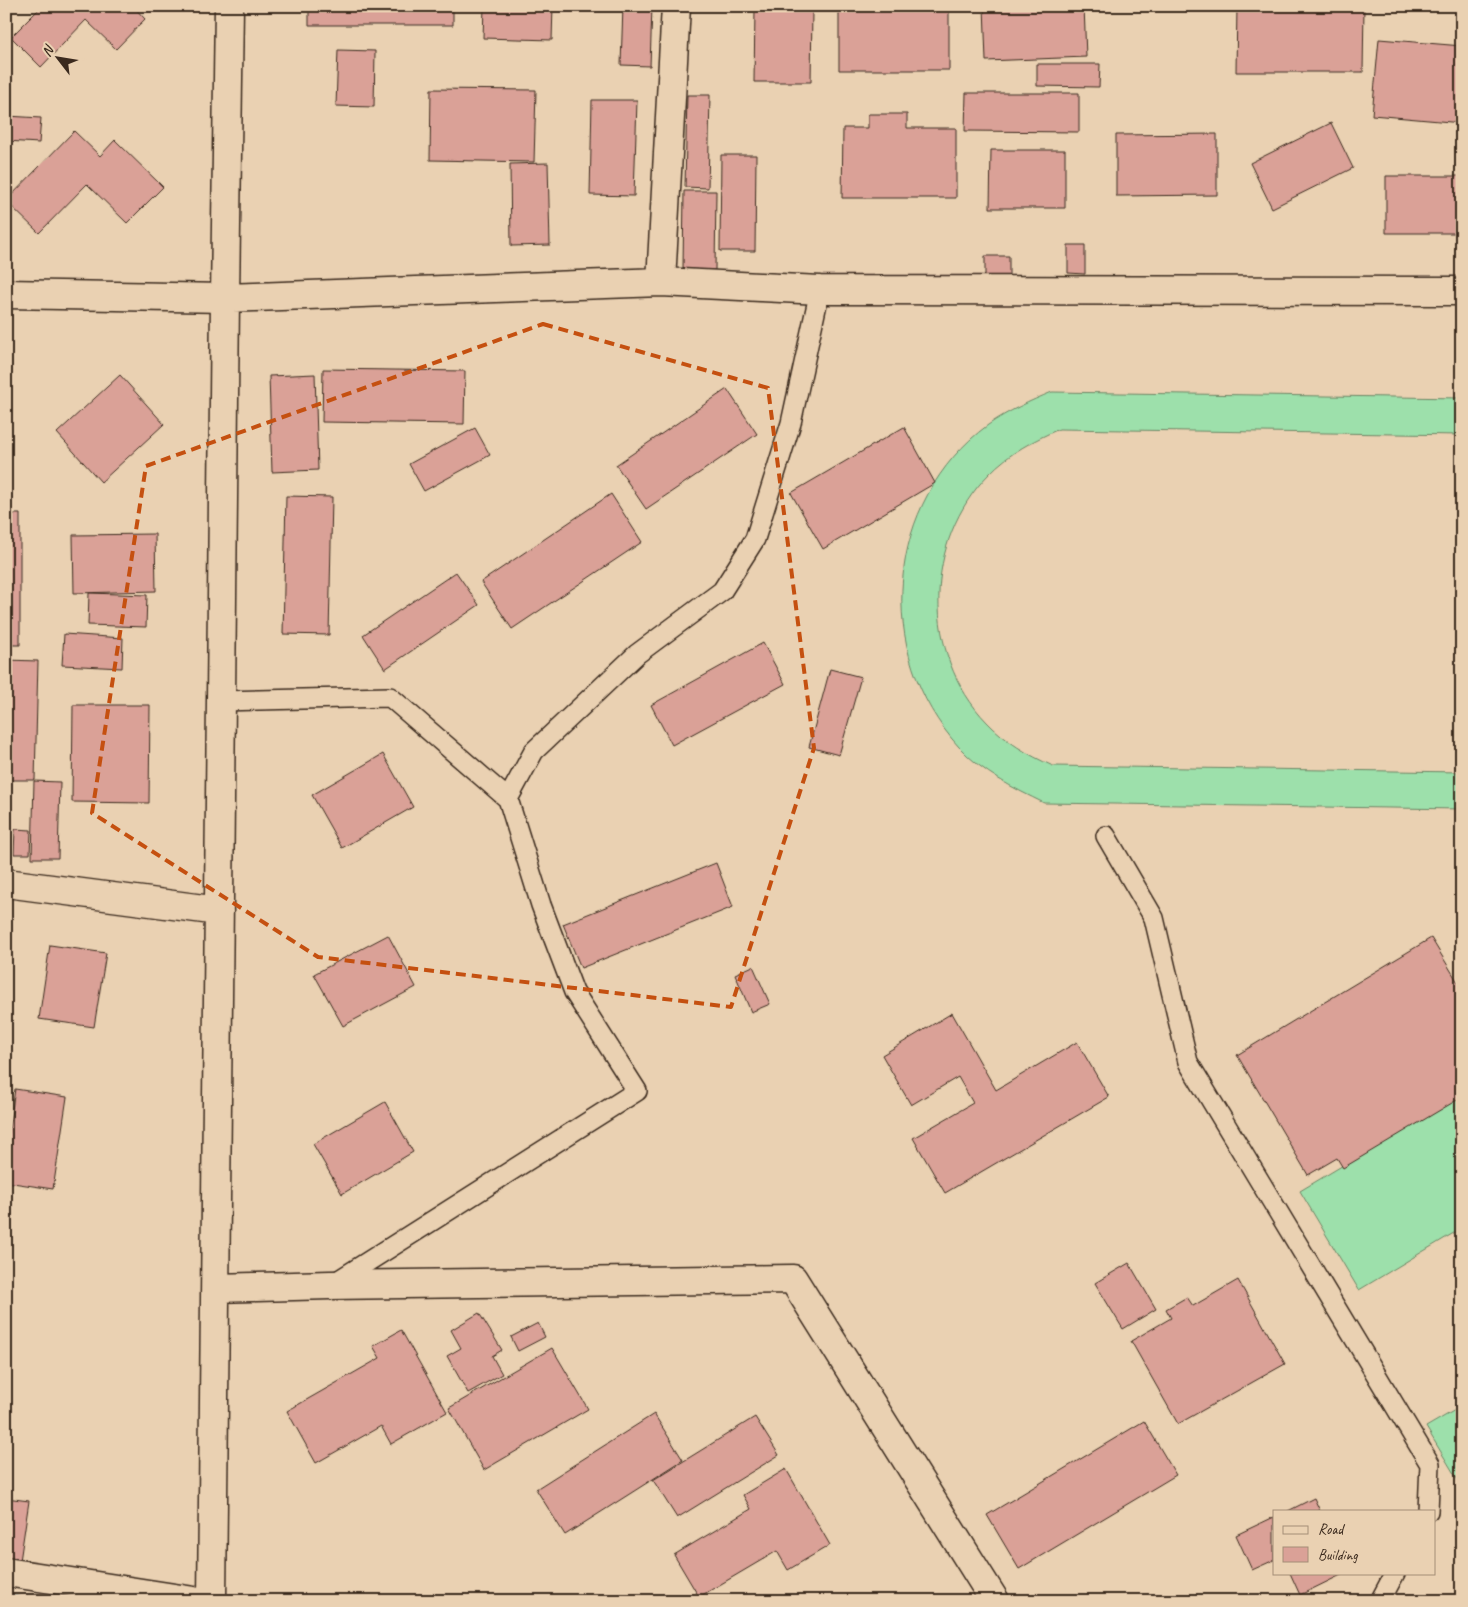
<svg xmlns="http://www.w3.org/2000/svg" width="1468" height="1607" viewBox="0 0 1468 1607" font-family="Caveat,sans-serif">
	<style>
		.garden { fill: #9de0ab; stroke: #6c8564 }
		.lines { fill: none; stroke-linecap: round; stroke-linejoin: round }
		.stream { stroke: #61878f; stroke-width: 10 }
		.building { fill: #daa197; stroke: #3b2a1e }
		.lane-casing { stroke: #3b2a1e; stroke-width: 22 }
		.street-casing { stroke: #3b2a1e; stroke-width: 31 }
		.lane { stroke: #ead1b2; stroke-width: 19 }
		.street { stroke: #ead1b2; stroke-width: 28 }
		.marked { fill: none; stroke: #c55010; stroke-width: 4; stroke-dasharray: 10 6; stroke-linejoin: round }
	</style>
	<rect width="100%" height="100%" fill="#ead1b2"/>
	<filter id="ink" filterUnits="userSpaceOnUse"><feTurbulence type="fractalNoise" baseFrequency=".02" numOctaves="2"/><feDisplacementMap in="SourceGraphic" scale="10" xChannelSelector="R" yChannelSelector="G"/><feConvolveMatrix kernelMatrix="1 2 1 2 8 2 1 2 1" color-interpolation-filters="sRGB"/></filter>
	<g filter="url(#ink)">
		<!-- garden -->
		<path class="garden" d="M1052,392L1462,398V435L1059,429C1034,440 1009,453 989,474C924,540 921,654 987,722C1005,741 1028,755 1053,766L1462,772V809L1044,803C1013,788 983,773 959,747C873,653 885,501 988,425C1008,411 1030,401 1052,392Z
			M1462,1094V1228L1359,1290L1300,1191Z
			M1462,1406V1487L1426,1427Z"/>
		<g class="lines">
			<!-- stream -->
			<path class="stream" d="M6,1599L18,1601"/>
		</g>
		<!-- building -->
		<path class="building" d="M42,6H133L145,19L116,49L86,20L41,67L11,37Z
			M309,6H453V25H309Z
			M484,6H553L552,40L483,38Z
			M623,6H652L650,66L621,65Z
			M839,6H949V70H839Z
			M984,6H1084L1086,57L986,61Z
			M1237,6H1364L1363,72H1236Z
			M755,10H812L811,82H754Z
			M1379,39L1462,46V123L1372,115Z
			M338,50L375,51L374,107L336,106Z
			M1037,64H1100L1099,87L1037,86Z
			M431,89L536,90L534,162L430,160Z
			M966,93H1079V132L965,131Z
			M687,95H710L708,188L685,187Z
			M592,100H637L634,196L590,195Z
			M868,114H907V128H956V198H842L843,128H868Z
			M7,116L41,118L39,143L6,141Z
			M1331,123L1353,168L1272,208L1250,163Z
			M74,131L100,156L115,140L163,187L127,223L87,184L39,233L6,201Z
			M1217,134V195L1116,196V135Z
			M991,150H1065V208H990Z
			M721,155H756L755,251H720Z
			M548,163L550,245L511,246L510,164Z
			M1386,176H1462V233H1386Z
			M684,191H716L715,270H683Z
			M1068,245H1085V274L1068,273Z
			M985,256H1009V277H985Z
			M323,369L465,371L464,424L322,422Z
			M315,374L318,470L272,472L269,376Z
			M120,375L164,424L101,482L57,433Z
			M727,389L757,434L646,509L616,465Z
			M904,427L935,483L823,549L791,493Z
			M475,428L490,455L424,491L409,464Z
			M611,494L642,542L512,629L481,582Z
			M286,496L332,497L329,635L283,634Z
			M6,514H20V645H6Z
			M155,534L156,591L74,593L73,535Z
			M456,572L479,605L385,669L363,635Z
			M89,593L147,595L146,627L88,625Z
			M64,634L123,638L122,668L62,665Z
			M763,643L785,684L672,745L651,705Z
			M6,660L38,661L35,780H6Z
			M830,669L861,677L839,755L809,747Z
			M73,705H150L149,803L72,802Z
			M383,754L413,807L342,848L312,795Z
			M34,781L60,782L58,858H32Z
			M15,829L31,830L30,854H14Z
			M716,863L733,907L581,968L563,924Z
			M388,935L416,987L343,1026L314,974Z
			M1431,938L1462,989V1097L1343,1168L1337,1158L1308,1175L1237,1055Z
			M50,945L106,953L94,1027L39,1019Z
			M753,966L770,1004L751,1012L735,974Z
			M952,1013L996,1090L1077,1042L1109,1097L945,1193L913,1138L973,1103L958,1077L911,1105L882,1055Z
			M15,1089L67,1097L53,1189L6,1182V1152Z
			M385,1102L413,1152L342,1194L313,1144Z
			M1129,1263L1156,1309L1123,1329L1095,1283Z
			M1238,1280L1285,1364L1178,1424L1131,1341L1171,1318L1166,1309L1187,1297L1193,1306Z
			M479,1313L502,1350L492,1356L502,1374L468,1393L447,1356L461,1348L451,1330Z
			M538,1323L545,1337L518,1351L511,1337Z
			M401,1330L447,1412L391,1444L381,1426L316,1463L287,1411L380,1358L373,1346Z
			M552,1348L588,1409L484,1470L449,1408Z
			M654,1414L683,1460L565,1535L536,1489Z
			M755,1417L779,1455L677,1518L653,1480Z
			M1144,1421L1176,1475L1019,1569L987,1515Z
			M786,1469L830,1545L788,1570L777,1551L699,1597L674,1555L751,1509L743,1495Z
			M6,1498L29,1501L20,1561L6,1559Z
			M1314,1498L1320,1511H1288Z
			M1274,1517V1560L1252,1570L1236,1535Z
			M1290,1573H1345L1300,1595Z"/>
		<g class="lines">
			<!-- lane casing -->
			<g class="lane-casing">
				<path id="lane" d="M221,701L390,697L508,799
					M1106,836L1154,918L1188,1062L1430,1464L1428,1511
					M331,1285L637,1091L574,992L541,905L508,799L534,751L637,654L722,591L755,539L791,423L820,290
					M1380,1601L1395,1573"/>
			</g>
			<!-- street casing -->
			<g class="street-casing">
				<path id="street" d="M661,282L676,6
					M6,294L225,298L661,282L820,290L1462,291
					M6,883L219,911
					M216,1288L330,1285L793,1279L995,1601
					M6,1572L194,1601
					M212,1601L225,298L229,6"/>
			</g>
			<!-- lane -->
			<use href="#lane" class="lane"/>
			<!-- street -->
			<use href="#street" class="street"/>
		</g>
	</g>
	<!-- marked area -->
	<path class="marked" d="M543,324L768,388L814,748L731,1007L318,957L92,813L146,466Z"/>
	<!-- margin -->
	<rect width="1468" height="1607" fill="none" stroke="#ead1b2" stroke-width="25"/>
	<rect x="12" y="12" width="1443" height="1582" fill="none" stroke="#3b2a1e" stroke-width="2" filter="url(#ink)"/>
	<!-- legend -->
	<rect x="1273" y="1510" width="162" height="65" fill="#ead1b2" stroke="#a48e77"/>
	<rect x="1283" y="1526" width="25" height="8" fill="#ead1b2" stroke="#a48e77"/>
	<text x="1318" y="1534" font-size="15" fill="#3b2a1e">Road</text>
	<rect x="1283" y="1547" width="25" height="15" fill="#daa197" stroke="#a48e77"/>
	<text x="1318" y="1560" font-size="15" fill="#3b2a1e">Building</text>
	<!-- north arrow -->
	<g transform="translate(58 58) rotate(301)" stroke="#ead1b2" stroke-width="4" paint-order="stroke">
	<path d="M0-4L9 19L0 12L-9 19Z" fill="#3b2a1e"/>
	<text y="-8" font-size="14" font-weight="bold" text-anchor="middle" fill="#3b2a1e">N</text>
	</g>
</svg>
